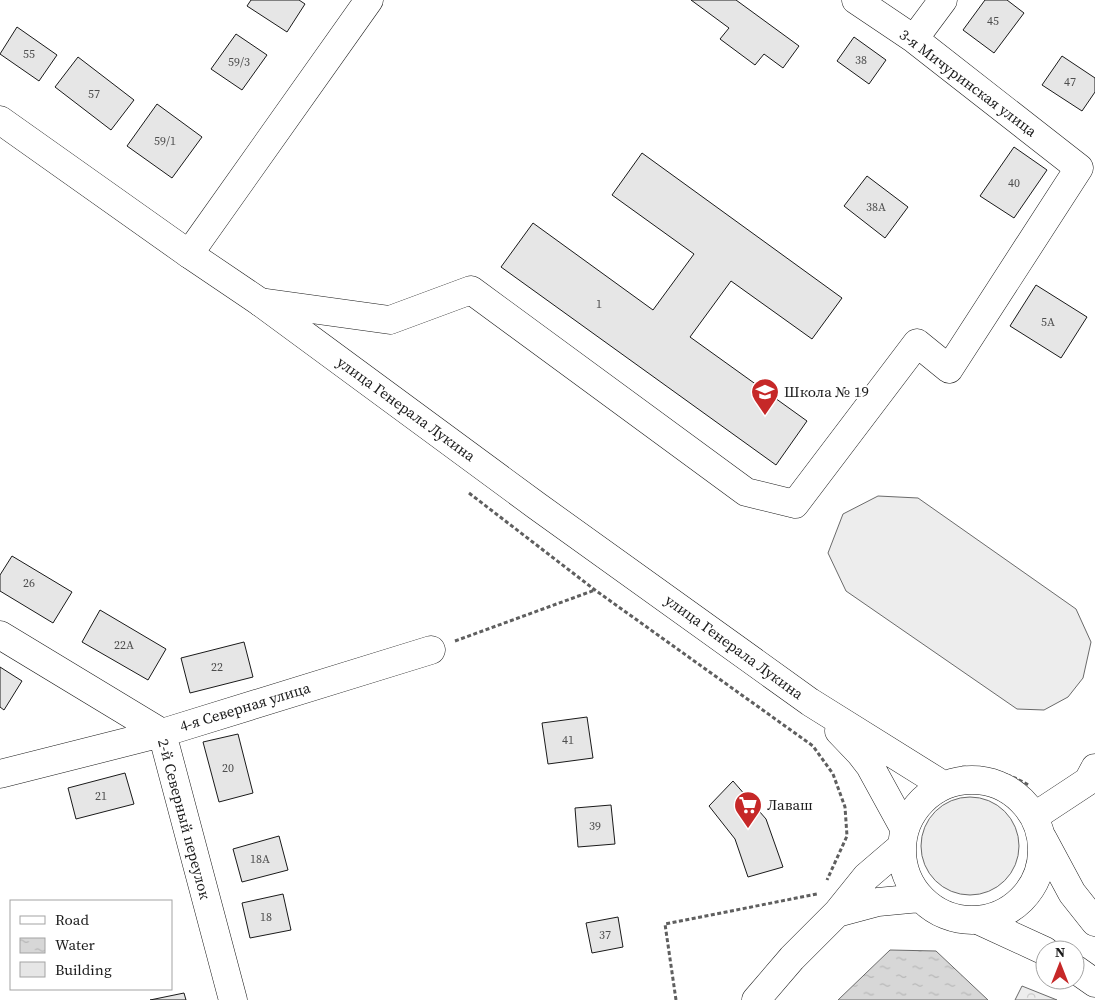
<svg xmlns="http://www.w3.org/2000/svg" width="1095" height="1000" viewBox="0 0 1095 1000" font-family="'Source Serif 4',serif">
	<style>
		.built { fill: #ededed; stroke: #6a6a6a }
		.forest { fill: url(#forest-crowns); stroke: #6a6a6a }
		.water { fill: url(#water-ripples); stroke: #6a6a6a }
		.building { fill: #e6e6e6; stroke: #1a1a1a }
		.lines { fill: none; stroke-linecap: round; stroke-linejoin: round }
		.minor-casing { stroke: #1a1a1a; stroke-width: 29 }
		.major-casing { stroke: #1a1a1a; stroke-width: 29 }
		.path { stroke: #5f5f5f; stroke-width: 3; stroke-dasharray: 4 2.5; stroke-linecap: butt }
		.minor { stroke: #fff; stroke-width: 28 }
		.major { stroke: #fff; stroke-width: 28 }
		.labels { text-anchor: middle; stroke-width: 4; stroke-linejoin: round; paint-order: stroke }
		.number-label { font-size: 12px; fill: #4d4d4d }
		.street-label { font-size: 15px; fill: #1a1a1a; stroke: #fff }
		.poi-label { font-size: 15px; fill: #1a1a1a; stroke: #fff; text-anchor: start }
	</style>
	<defs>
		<pattern id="forest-crowns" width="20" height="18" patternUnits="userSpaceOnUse" patternTransform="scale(1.25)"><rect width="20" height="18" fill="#ededed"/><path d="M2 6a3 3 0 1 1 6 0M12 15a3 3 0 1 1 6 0" fill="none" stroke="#cbcbcb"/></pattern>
		<pattern id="water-ripples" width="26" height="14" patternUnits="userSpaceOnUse" patternTransform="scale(1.25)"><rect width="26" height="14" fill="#d7d7d7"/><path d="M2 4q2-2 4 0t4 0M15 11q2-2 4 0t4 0" fill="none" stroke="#b8b8b8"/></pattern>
	</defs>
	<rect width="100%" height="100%" fill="#fff"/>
	<!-- built -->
	<path class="built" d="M878,496L918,498L1076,609L1091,642L1083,678L1068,697L1044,710L1017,709L846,591L828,553L843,514Z
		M921 846a49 49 0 1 1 98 0a49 49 0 1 1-98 0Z"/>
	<!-- forest -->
	<path class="forest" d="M1022,986L1057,1000H1015Z"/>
	<!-- water -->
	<path class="water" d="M890,950L936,951L988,1000H838Z"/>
	<!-- building -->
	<path class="building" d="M251,0H299L305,4L287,32L247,6Z
		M691,0H736L799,46L783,68L764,54L755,65L720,39L729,28Z
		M985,0H1007L1024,13L994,53L963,30Z
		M17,27L57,55L39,81L0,54Z
		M236,34L267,55L242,90L211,69Z
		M854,37L886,60L869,84L837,61Z
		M1062,56L1095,78V92L1082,111L1042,85Z
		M78,57L134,100L111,130L55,87Z
		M157,104L202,137L172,178L127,146Z
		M1014,147L1047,170L1014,218L980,196Z
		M642,153L842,298L812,339L731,281L690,337L807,421L776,465L501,267L533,223L653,310L694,254L612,195Z
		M867,176L908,207L885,238L844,206Z
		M1036,285L1087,317L1061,358L1010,326Z
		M12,556L72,592L53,623L0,591V575Z
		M100,610L166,649L148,680L82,642Z
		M244,642L253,677L190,693L181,658Z
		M0,667L22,681L4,710L0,707Z
		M587,717L593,758L548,764L542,723Z
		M238,734L253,793L219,802L203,742Z
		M125,773L134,804L76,819L68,788Z
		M733,781L766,819L783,867L748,877L735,839L709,806Z
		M611,805L615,844L578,847L575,808Z
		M279,836L288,870L242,882L233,849Z
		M283,894L291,930L250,938L242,903Z
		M618,917L623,947L592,953L586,923Z
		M184,993L186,1000H150Z"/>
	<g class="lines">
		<!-- minor casing -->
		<g class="minor-casing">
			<path id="minor" d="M914,39L943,0
				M189,254L369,0
				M260,302L390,320L471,290L746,492L795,504L917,343L949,369L1079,168L914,39L856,0
				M0,635L162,733L233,1000
				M0,774L162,733L431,650
				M1035,816L1088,781L1095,768
				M1043,839L1072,893L1095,922
				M980,921L1045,951
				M1075,969L1095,983"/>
		</g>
		<!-- major casing -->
		<g class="major-casing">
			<path id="major" d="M0,120L189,254L260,302L537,506L810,702L943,785
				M839,731L860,753L870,766L904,828
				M902 850a70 70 0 1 1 140 0a70 70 0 1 1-140 0Z
				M837,913L878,902L920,898
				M756,1000L792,958L837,913L866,877L901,847"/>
		</g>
		<!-- path -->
		<path class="path" d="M469,493L595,590L813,746L833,774L845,807L847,836L827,880
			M455,641L595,590
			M962,767C985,768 1010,773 1030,786
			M676,1000L665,924L817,894"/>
		<!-- minor -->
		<use href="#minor" class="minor"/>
		<!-- major -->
		<use href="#major" class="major"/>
	</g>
	<!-- icons -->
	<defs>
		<g id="school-pin" transform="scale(1.4375)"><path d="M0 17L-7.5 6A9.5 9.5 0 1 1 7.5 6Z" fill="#c62828" stroke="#fff"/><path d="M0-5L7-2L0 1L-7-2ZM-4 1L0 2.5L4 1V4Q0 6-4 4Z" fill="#fff"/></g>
		<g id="supermarket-pin" transform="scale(1.4375)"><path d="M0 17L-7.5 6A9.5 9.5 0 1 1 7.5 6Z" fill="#c62828" stroke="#fff"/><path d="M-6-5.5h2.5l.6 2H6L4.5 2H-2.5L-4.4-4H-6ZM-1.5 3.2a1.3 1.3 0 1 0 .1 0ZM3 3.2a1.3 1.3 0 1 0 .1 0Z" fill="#fff"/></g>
	</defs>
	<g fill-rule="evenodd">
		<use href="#school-pin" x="765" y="392"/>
		<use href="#supermarket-pin" x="748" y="805"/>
	</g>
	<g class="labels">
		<!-- number labels -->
		<g class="number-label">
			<text x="993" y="25">45</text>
			<text x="29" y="58">55</text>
			<text x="861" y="64">38</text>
			<text x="239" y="66">59/3</text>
			<text x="1070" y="86">47</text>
			<text x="94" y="98">57</text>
			<text x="165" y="145">59/1</text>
			<text x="1014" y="187">40</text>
			<text x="876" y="211">38А</text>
			<text x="599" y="308">1</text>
			<text x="1048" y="326">5А</text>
			<text x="29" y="587">26</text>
			<text x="124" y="649">22А</text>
			<text x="217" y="671">22</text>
			<text x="568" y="744">41</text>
			<text x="228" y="772">20</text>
			<text x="101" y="800">21</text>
			<text x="595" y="830">39</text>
			<text x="260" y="863">18А</text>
			<text x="266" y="921">18</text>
			<text x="605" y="939">37</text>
		</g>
		<!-- street labels -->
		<g class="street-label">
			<text transform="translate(968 83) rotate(37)" y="5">3-я Мичуринская улица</text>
			<text transform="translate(406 409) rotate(36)" y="5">улица Генерала Лукина</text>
			<text transform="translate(734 647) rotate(36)" y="5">улица Генерала Лукина</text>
			<text transform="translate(245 707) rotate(-17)" y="5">4-я Северная улица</text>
			<text transform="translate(184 819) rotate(75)" y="5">2-й Северный переулок</text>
		</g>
		<!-- poi labels -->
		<g class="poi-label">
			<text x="784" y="397">Школа № 19</text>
			<text x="767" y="810">Лаваш</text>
		</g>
	</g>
	<!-- legend -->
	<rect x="10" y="900" width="162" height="90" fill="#ffffff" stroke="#a3a3a3"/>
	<rect x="20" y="916" width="25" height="8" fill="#ffffff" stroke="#a3a3a3"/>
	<text x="55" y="925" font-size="15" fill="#1a1a1a">Road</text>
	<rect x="20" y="938" width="25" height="15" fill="url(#water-ripples)" stroke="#a3a3a3"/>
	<text x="55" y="950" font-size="15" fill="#1a1a1a">Water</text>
	<rect x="20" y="962" width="25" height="15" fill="#e6e6e6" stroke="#a3a3a3"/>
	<text x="55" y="975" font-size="15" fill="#1a1a1a">Building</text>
	<!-- north arrow -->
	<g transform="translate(1060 965)"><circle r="24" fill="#ffffff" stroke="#a3a3a3"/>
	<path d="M0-4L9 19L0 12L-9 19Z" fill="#c62828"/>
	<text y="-8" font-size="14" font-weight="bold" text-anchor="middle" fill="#1a1a1a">N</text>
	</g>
</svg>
